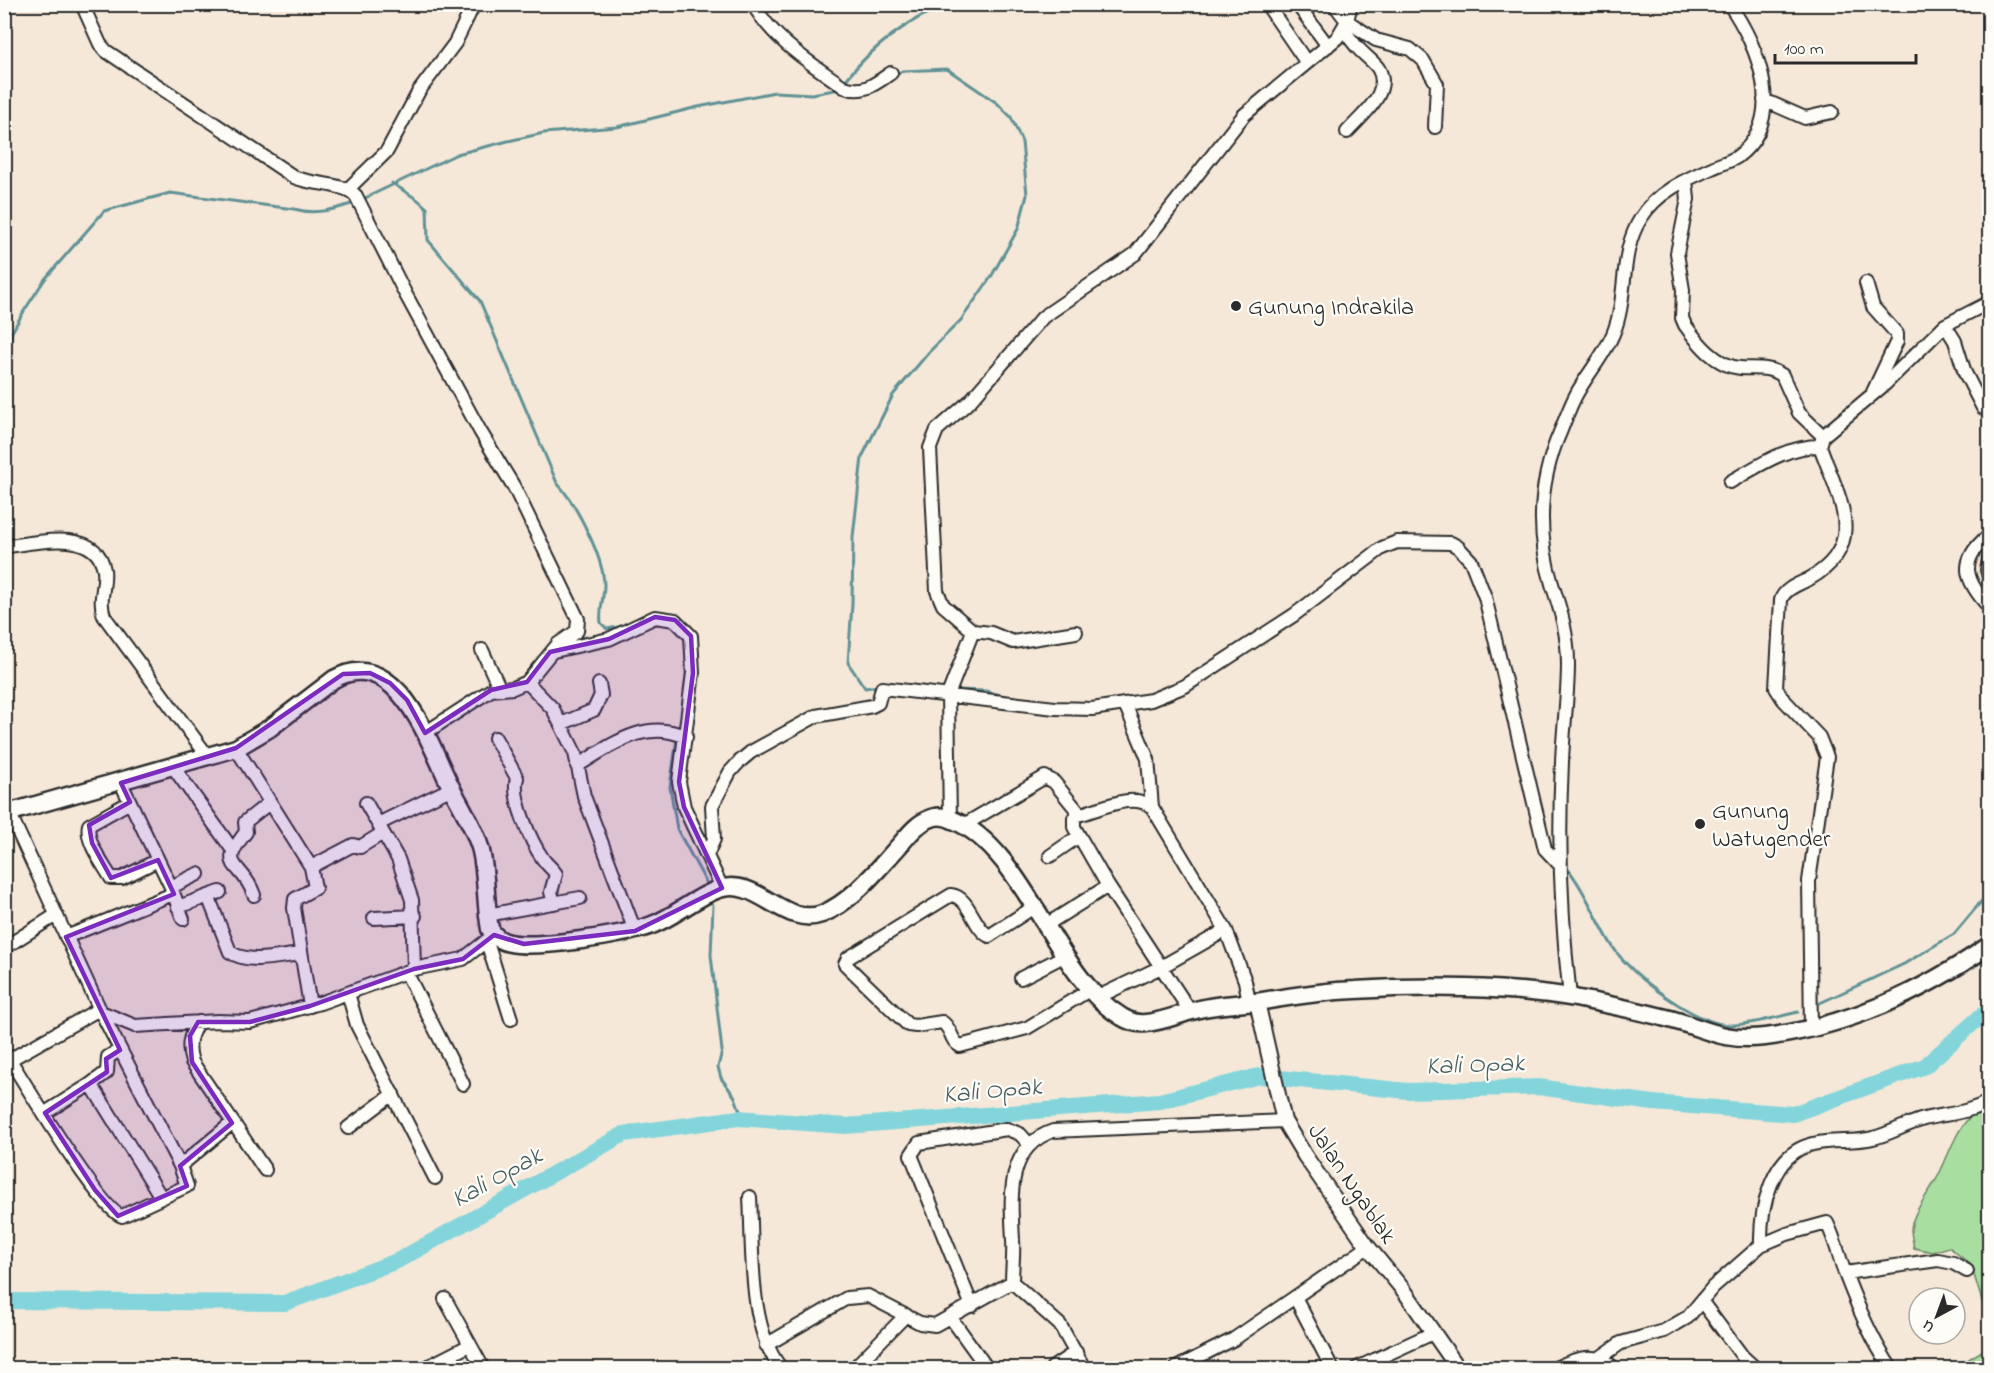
<svg xmlns="http://www.w3.org/2000/svg" width="1994" height="1373" viewBox="0 0 1994 1373" font-family="'Indie Flower',sans-serif">
	<style>
		.green { fill: #a9dea1; stroke: #6a8466; stroke-width: 1.5 }
		.lines { fill: none; stroke-linecap: round; stroke-linejoin: round }
		.stream { stroke: #609195; stroke-width: 3 }
		.river { stroke: #84d5db; stroke-width: 16 }
		.minor-casing { stroke: #2b2b2b; stroke-width: 16 }
		.tertiary-casing { stroke: #2b2b2b; stroke-width: 18 }
		.secondary-casing { stroke: #2b2b2b; stroke-width: 21 }
		.minor { stroke: #fdfcf7; stroke-width: 12 }
		.tertiary { stroke: #fdfcf7; stroke-width: 14 }
		.secondary { stroke: #fdfcf7; stroke-width: 16 }
		.marked { fill: #7b2cbf; fill-opacity: 0.2; stroke: #7b2cbf; stroke-width: 4.5; stroke-linejoin: round }
		.poi-dot { fill: #2b2b2b; stroke: #fdfcf7; stroke-width: 2 }
		.labels { text-anchor: middle; stroke-width: 4.5; stroke-linejoin: round; paint-order: stroke }
		.poi-label { font-size: 24px; fill: #2b2b2b; stroke: #fdfcf7; text-anchor: start }
		.street-label { font-size: 24px; fill: #2b2b2b; stroke: #fdfcf7 }
		.water-label { font-size: 26px; font-style: italic; fill: #465e60; stroke: #fdfcf7 }
	</style>
	<rect width="100%" height="100%" fill="#f5e8d8"/>
	<filter id="ink" filterUnits="userSpaceOnUse"><feTurbulence type="fractalNoise" baseFrequency=".0167" numOctaves="2"/><feDisplacementMap in="SourceGraphic" scale="12" xChannelSelector="R" yChannelSelector="G"/><feConvolveMatrix kernelMatrix="1 2 1 2 8 2 1 2 1" color-interpolation-filters="sRGB"/></filter>
	<g filter="url(#ink)">
		<!-- green -->
		<path class="green" d="M1989,1102V1324L1971,1265L1949,1247L1933,1252L1914,1248C1913,1242 1911,1235 1911,1229C1913,1212 1927,1195 1936,1180C1953,1149 1955,1121 1989,1102Z
			M1989,1344V1368H1954L1987,1348Z"/>
		<g class="lines">
			<!-- stream -->
			<path class="stream" d="M845,81C871,48 907,21 946,4
				M392,183L418,200L427,208L428,240L480,301L557,483C575,502 604,558 604,585C604,598 599,609 601,623L607,629L623,626
				M361,200L457,154L508,141L544,133L617,127L698,107L775,92L812,94L840,89
				M4,371L12,332L24,311L45,279L104,211L170,193L294,209C315,215 334,210 354,203
				M878,686L865,688L848,663L852,604L853,537L862,457L893,395L929,352L961,320L991,277L1018,229L1027,195L1022,142L1011,117L997,103L947,69L902,71L894,76
				M957,690L986,691L1008,697
				M685,694L687,655
				M677,738L670,787L677,829L707,884
				M1548,836L1552,850
				M1564,864C1585,889 1596,920 1613,947C1630,975 1696,1024 1730,1025C1752,1025 1776,1017 1798,1012
				M713,905L711,955L722,1051L718,1067L721,1078L735,1097L743,1119
				M1820,1003L1904,964L1954,934L1990,891"/>
			<!-- river -->
			<path class="river" d="M4,1301L285,1303L397,1261L624,1134L738,1118L845,1126L1160,1101L1259,1076L1408,1091L1538,1087L1653,1103L1793,1114L1925,1066L1990,1008"/>
			<!-- minor casing -->
			<g class="minor-casing">
				<path id="minor" d="M82,4L100,44L106,51L294,177C311,185 346,183 356,196L406,295L480,431L514,487L578,619L577,631L558,644L527,682L513,688L491,690L425,733
					M753,4C774,41 811,63 844,87C864,94 875,84 891,73
					M1297,4L1328,46
					M1334,4L1347,21L1376,40L1410,49L1423,60L1437,84L1435,127
					M1270,9L1307,63
					M1343,29C1348,35 1352,42 1358,48C1364,55 1373,61 1378,68C1393,92 1361,116 1347,132
					M1764,100L1805,118L1832,112
					M1686,181L1688,199L1677,253L1683,290L1682,318L1685,325C1698,343 1716,366 1740,368C1756,369 1768,366 1782,375L1799,413L1823,436
					M348,189L387,151L419,91L455,43L474,4
					M1866,283L1873,307L1897,334V341L1873,392
					M1945,325L1955,341L1965,373L1983,408
					M1730,482C1758,466 1787,446 1820,446
					M1987,537C1957,562 1966,582 1990,608
					M4,547C32,543 97,526 104,570C106,586 98,599 104,616L209,758
					M1990,555L1987,570L1990,580
					M973,631L991,633L1013,642L1076,632
					M482,650L499,687
					M554,651L609,639L655,617L675,620L691,636L693,673L679,782L684,807L722,888
					M527,682L553,709L575,753L584,796L635,931
					M1125,704L1148,759L1152,807
					M561,724L594,710L601,695L599,684
					M495,738L517,778C511,797 531,842 543,859C547,865 552,868 556,874L551,892L554,903
					M236,748L311,867L315,888L295,899L294,908L310,1006
					M577,766C612,745 645,718 686,737
					M174,768L232,849
					M121,783L171,887L183,919
					M130,802L89,825C85,841 103,864 111,878H122L158,860
					M366,803L398,859L412,900L414,969
					M9,812L101,1012L180,1166L187,1186L122,1216C101,1211 26,1085 10,1060
					M950,818L948,695L973,631L943,605L937,591L930,448L937,430L970,401L1043,317L1135,254L1244,115L1337,38L1347,21L1351,4
					M378,824L452,788
					M964,825L1045,777L1054,782L1080,814
					M707,855L714,839L712,806L730,772L739,762L751,752L816,716L872,706L878,703L882,688L1055,708L1092,709L1151,700L1185,686L1294,615L1382,548L1397,542L1451,543L1458,547L1471,561L1485,597L1545,849L1560,865
					M1050,856L1079,836
					M311,867L353,845L360,847L383,833
					M171,887L198,874
					M254,895C242,860 216,870 246,832L245,822L269,803
					M208,896L230,952C249,965 280,956 301,954
					M178,907L220,892
					M1034,907L989,936C973,928 970,897 951,895L848,958L845,964L908,1025L916,1026L942,1022C952,1028 950,1041 960,1046L1027,1028L1091,989
					M487,915L580,898
					M374,918L415,916
					M1046,925L1108,886
					M66,937L173,894
					M487,942L511,1019
					M4,948L56,915
					M406,972L463,1084
					M1021,978L1066,955
					M348,993L357,1025L435,1178
					M1098,997L1161,967L1226,930
					M1570,997C1561,919 1558,841 1562,762C1563,730 1568,697 1568,664C1568,635 1561,611 1552,584C1536,531 1539,480 1561,430C1566,418 1570,406 1576,395C1587,374 1604,356 1613,334C1629,296 1618,254 1641,218C1657,192 1685,180 1712,168C1720,164 1729,162 1737,157C1788,119 1758,45 1729,4
					M1190,1011L1108,886L1074,827V818L1077,815C1100,810 1132,791 1152,807L1226,930L1245,981L1249,1002
					M198,1022C189,1036 187,1046 192,1062L265,1170
					M1811,1030L1809,881L1827,757L1819,737L1783,699L1776,688L1781,600C1784,589 1799,584 1809,579C1870,545 1838,497 1820,446L1823,436L1885,384L1945,325L1990,302
					M120,1050L108,1057L107,1072L91,1084L161,1197
					M4,1063L94,1012H101L135,1026L218,1021L250,1022L320,1003L414,969L463,959L494,935
					M45,1113L91,1084
					M348,1128L393,1094
					M180,1166L232,1123
					M750,1197C753,1248 748,1329 781,1368
					M1761,1245C1760,1209 1771,1153 1813,1144C1833,1139 1853,1143 1873,1138C1890,1134 1906,1124 1924,1119C1949,1113 1966,1114 1990,1101
					M1845,1273L1938,1260L1953,1263L1967,1271
					M1295,1297L1332,1368
					M445,1299L483,1368
					M1702,1302L1743,1357L1755,1368
					M972,1306L911,1155L919,1143L1007,1129L1020,1134L1029,1144
					M951,1318L987,1368
					M766,1345L847,1298L868,1296L920,1323L935,1325L1012,1282
					M1598,1359L1621,1343L1664,1331L1688,1317L1713,1287L1761,1245L1787,1234L1827,1223C1836,1241 1839,1258 1846,1276C1858,1307 1872,1341 1891,1368
					M425,1368L470,1345
					M854,1368L906,1315
					M1052,1368L1076,1352
					M1084,1368L1060,1325L1012,1282C1012,1268 1014,1254 1013,1240C1011,1199 1005,1147 1053,1131L1284,1121
					M1176,1368L1234,1339L1368,1247
					M1357,1368L1433,1333"/>
			</g>
			<!-- tertiary casing -->
			<g class="tertiary-casing">
				<path id="tertiary" d="M1257,1002L1284,1121L1305,1156L1368,1247L1405,1292L1458,1368
					M1558,1368C1575,1360 1597,1352 1612,1368"/>
			</g>
			<!-- secondary casing -->
			<g class="secondary-casing">
				<path id="secondary" d="M4,814L236,748L270,728L334,679C396,645 428,740 448,781C459,804 475,827 481,851C487,877 485,903 490,929C495,937 500,941 510,943C537,949 626,935 652,925C676,916 695,897 719,889C757,876 784,928 822,914C852,902 877,870 898,847C907,837 916,824 929,819C937,815 945,816 953,820C1026,850 1055,978 1122,1017C1130,1022 1137,1024 1146,1023C1166,1021 1184,1012 1204,1008C1223,1004 1243,1004 1263,1001C1293,996 1324,991 1355,990C1422,986 1510,986 1575,998C1605,1004 1636,1010 1666,1018C1706,1028 1721,1042 1765,1037C1849,1026 1920,993 1990,945"/>
			</g>
			<!-- minor -->
			<use href="#minor" class="minor"/>
			<!-- tertiary -->
			<use href="#tertiary" class="tertiary"/>
			<!-- secondary -->
			<use href="#secondary" class="secondary"/>
		</g>
	</g>
	<!-- marked area -->
	<path class="marked" d="M655,617L675,620L691,636L693,673L679,782L684,807L722,888L635,931L524,944L494,935L463,959L414,969L310,1006L250,1022H198L190,1036L192,1062L232,1123L180,1166L187,1186L118,1216L95,1190L45,1113L107,1072L106,1059L120,1050L66,937L174,894L158,860L111,878L92,843L89,825L130,802L121,783L236,748L343,674L370,673L390,683L407,700L425,733L491,690L527,682L550,652L609,639Z"/>
	<!-- markers -->
	<g class="poi-dot">
		<circle cx="1236" cy="306" r="6"/>
		<circle cx="1700" cy="824" r="6"/>
	</g>
	<g class="labels">
		<!-- poi labels -->
		<g class="poi-label">
			<text x="1248" y="314">Gunung Indrakila</text>
			<text x="1712" y="818">Gunung<tspan x="1712" dy="28">Watugender</tspan></text>
		</g>
		<!-- street labels -->
		<g class="street-label">
			<text transform="translate(1353 1183) rotate(56)" y="8">Jalan Ngablak</text>
		</g>
		<!-- water labels -->
		<g class="water-label">
			<text transform="translate(1475 1063) rotate(-2)" y="9">Kali Opak</text>
			<text transform="translate(992 1089) rotate(-5)" y="9">Kali Opak</text>
			<text transform="translate(496 1176) rotate(-29)" y="9">Kali Opak</text>
		</g>
	</g>
	<!-- margin -->
	<rect width="1994" height="1373" fill="none" stroke="#fdfcf7" stroke-width="24"/>
	<rect x="12" y="12" width="1970" height="1349" fill="none" stroke="#2b2b2b" stroke-width="2" filter="url(#ink)"/>
	<!-- north arrow -->
	<g transform="translate(1937 1316) rotate(221)"><circle r="28" fill="#fdfcf7" stroke="#a9a8a5" stroke-width="1.5"/>
	<path d="M0-4.5L10 22L0 15L-10 22Z" fill="#2b2b2b"/>
	<text y="-9" font-size="16" font-weight="bold" text-anchor="middle" fill="#2b2b2b">U</text>
	</g>
	<!-- scale -->
	<path d="M1775 54v9h141v-9" fill="none" stroke="#2b2b2b" stroke-width="3"/>
	<text x="1784" y="54" font-size="18" fill="#2b2b2b" stroke="#fdfcf7" stroke-width="4.5" paint-order="stroke">100 m</text>
</svg>
